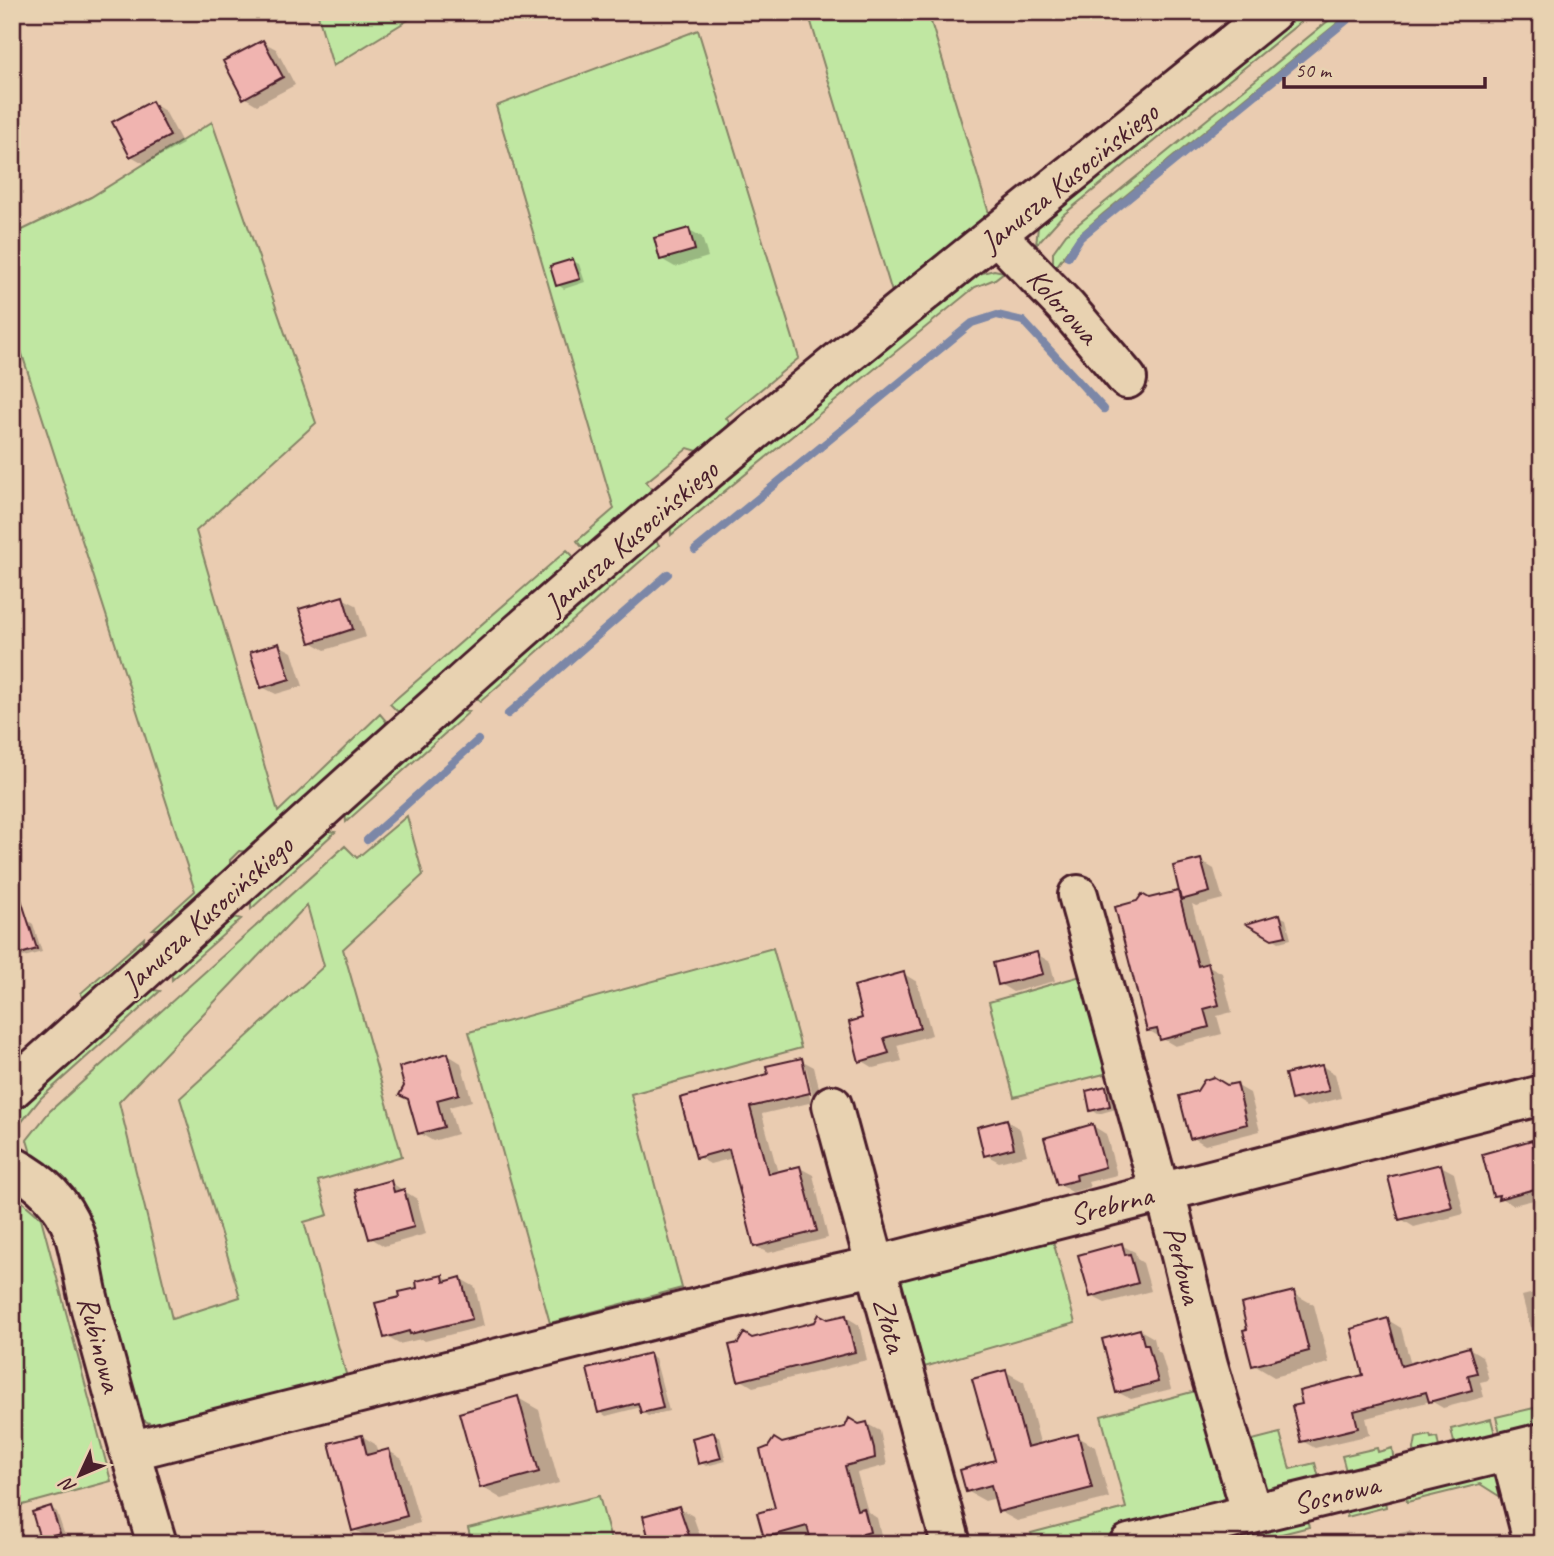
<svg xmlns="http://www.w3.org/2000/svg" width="1554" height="1556" viewBox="0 0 1554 1556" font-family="Caveat,sans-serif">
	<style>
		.green { fill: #c0e7a2; stroke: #858366; stroke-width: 2; fill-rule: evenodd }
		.shadow { fill: #0003; fill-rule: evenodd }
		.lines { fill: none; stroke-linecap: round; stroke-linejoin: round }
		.stream { stroke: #7c87a7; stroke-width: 8 }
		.building { fill: #f0b4b0; stroke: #4a1f2b; stroke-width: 2 }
		.minor-casing { stroke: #4a1f2b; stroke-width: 44 }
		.minor { stroke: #e8d2b1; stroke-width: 38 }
		.labels { text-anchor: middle; stroke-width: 5; stroke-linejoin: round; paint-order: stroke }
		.street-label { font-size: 30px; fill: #4a1f2b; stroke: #e8d2b1 }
	</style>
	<rect width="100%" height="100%" fill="#eaccb1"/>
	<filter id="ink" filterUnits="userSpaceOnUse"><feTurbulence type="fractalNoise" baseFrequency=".0143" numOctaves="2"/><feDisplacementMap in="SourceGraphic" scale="14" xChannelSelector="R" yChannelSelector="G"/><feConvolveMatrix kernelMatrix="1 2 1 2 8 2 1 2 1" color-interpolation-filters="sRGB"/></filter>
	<g filter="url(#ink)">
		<!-- green -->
		<path class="green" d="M317,12H421L333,66Z
			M808,12H928L991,220L894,299Z
			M1297,12H1313L1063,215L1036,245L1038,227L1049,213Z
			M1339,12H1351L1103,214L1079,235L1056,267L1053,264V252L1066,234Z
			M698,30L799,358L726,418L729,422L728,434L704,453L688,448L646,482L651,488L649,499L594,546H581L577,541L614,509L496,106Z
			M212,122L316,423L196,531L278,812L380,714L386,721L385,732L251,852L239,851L230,860V871L165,929H153L195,891L12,323V235L91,197Z
			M994,270L1004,272L995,279L975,287L671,535L670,522L971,276Z
			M646,542H657L659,545L480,702L478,700L479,689Z
			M567,550L572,555L571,567L408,711H397L390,704Z
			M455,710L469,712L346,822L345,810Z
			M407,816L423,875L343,949L402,1156L318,1181L328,1215L304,1222L346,1374L339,1387L155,1426L141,1419L133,1412L27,1156L30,1150L27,1140L50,1111L345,846L357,858ZM307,905L324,966L180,1098L240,1297L172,1319L119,1102Z
			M324,830L335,832L251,909V898Z
			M230,916L241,919L172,980L171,969Z
			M144,938L143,949L83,1002L81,993Z
			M773,948L801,1048L631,1094L682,1288L550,1323L469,1032Z
			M1081,976L1108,1073L1014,1097L989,1002Z
			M149,989L160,991L41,1098L12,1134V1112Z
			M12,1193L41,1218L111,1481L19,1506L12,1483Z
			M1052,1237L1075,1323L921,1368L896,1277Z
			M1207,1388L1239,1505L1078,1544H1029L1028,1540L1033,1539L1031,1533L1126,1508L1101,1416Z
			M1534,1408L1539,1431L1502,1440L1496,1417Z
			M1491,1419L1497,1442L1455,1447L1451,1429Z
			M1280,1433L1290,1469L1315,1463L1320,1481L1262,1499L1241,1443Z
			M1430,1435L1431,1438L1437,1437L1440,1452L1416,1461L1414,1449L1416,1438Z
			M1377,1448L1378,1452L1392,1448L1394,1462L1348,1478L1342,1456Z
			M1499,1473L1507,1501L1480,1484L1407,1502L1406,1497Z
			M599,1496L612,1544H472L468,1528Z
			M1385,1501L1386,1507L1347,1517L1346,1511Z
			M1307,1520L1309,1527L1262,1539L1259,1544H1244L1249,1536L1253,1534Z"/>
		<!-- shadow -->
		<path class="shadow" d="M101,12H127L114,20Z
			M263,42L276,49L295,85L257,105L244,97Z
			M152,103L165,111L183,144L145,164L131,156Z
			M688,229L702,237L708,257L675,267L661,259Z
			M573,261L579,264L585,282L564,289L558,285Z
			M342,598L356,605L366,637L325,650L311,642Z
			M279,645L292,652L303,686L276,694L262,687Z
			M1201,861L1214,869L1223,899L1196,906L1192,904L1209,966L1222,973L1232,1012L1217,1016L1222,1034L1175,1046L1148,1030L1149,900L1178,892L1182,895Z
			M1280,916L1286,919L1291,939L1279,942L1250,924Z
			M27,920L33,924L42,952L24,957L18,954Z
			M1037,954L1050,962L1055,981L1013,992L1000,984Z
			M904,974L917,982L932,1035L897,1045L902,1061L874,1068L861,1060L865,1020Z
			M448,1055L461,1063L472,1101L449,1107L457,1134L433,1141L419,1133Z
			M801,1060L814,1067L822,1100L762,1114L778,1173L800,1168L813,1175L828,1238L768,1253L755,1246L733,1158L710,1164L698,1157L770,1075ZM802,1067H806L814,1101L811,1102Z
			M1322,1066L1335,1074L1341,1098L1306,1107L1293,1099Z
			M1236,1085L1250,1093L1260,1131L1205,1145L1192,1137L1198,1093Z
			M1105,1088L1112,1092L1116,1109L1098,1114L1092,1110Z
			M1007,1121L1020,1129L1027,1155L999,1162L986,1155Z
			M1093,1126L1106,1134L1117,1175L1088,1182L1090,1187L1072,1192L1058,1184Z
			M1532,1142L1542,1148V1198L1513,1205L1495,1195Z
			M1441,1166L1454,1173L1464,1214L1414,1227L1401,1219Z
			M390,1182L417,1199L426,1234L384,1246L371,1238Z
			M1121,1245L1135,1252L1137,1259L1143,1263L1151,1291L1105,1303L1091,1296Z
			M442,1276L451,1282L461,1279L475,1287L484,1326L425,1341L421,1339L399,1344L385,1336L402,1298Z
			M1542,1279V1343L1533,1339L1522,1296L1538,1292Z
			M1293,1293L1314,1305L1329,1363L1274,1377L1254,1365Z
			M846,1317L859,1325L867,1360L753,1387L740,1379L752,1340Z
			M1388,1320L1401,1328L1411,1365L1469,1348L1482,1356L1489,1380L1480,1382L1484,1397L1443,1408L1431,1401L1366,1418L1370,1435L1315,1448L1302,1441L1304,1405L1366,1376Z
			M1140,1330L1154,1338L1157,1351L1161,1353L1171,1389L1131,1399L1117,1392Z
			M649,1355L655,1358L669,1411L648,1416L642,1412L641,1407L606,1416L600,1412Z
			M1006,1372L1024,1382L1041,1446L1077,1436L1095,1447L1109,1498L1017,1521L999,1511L996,1498L985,1501L967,1491L997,1461Z
			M518,1398L539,1410L559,1483L502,1499L482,1487Z
			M867,1424L880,1431L887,1465L857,1473L868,1512L877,1518L882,1539L875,1541L876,1544H814L811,1535L778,1544L765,1536L778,1510L782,1444Z
			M714,1434L720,1437L726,1461L706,1466L700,1462Z
			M362,1436L375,1444L378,1454L389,1451L402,1459L420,1523L367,1537L353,1529Z
			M51,1508L57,1512L65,1536L48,1542L42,1538Z
			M679,1508L693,1516L703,1544H652Z
			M1409,1531L1422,1538L1423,1541L1444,1536L1458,1544H1366L1390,1538L1389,1536Z"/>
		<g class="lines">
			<!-- stream -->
			<path class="stream" d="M1068,257L1080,238L1357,12
				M695,550L972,323L997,315L1023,321L1104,409
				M508,714L668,574
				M367,840L478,740"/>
		</g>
		<!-- building -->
		<path class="building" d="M263,40L283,77L243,99L223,61Z
			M152,101L170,136L130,157L112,122Z
			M689,228L695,250L660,260L654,238Z
			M573,259L580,279L556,286L550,266Z
			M343,596L353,629L310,643L299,609Z
			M279,643L290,679L261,688L250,652Z
			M1201,859L1210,892L1181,900L1173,866Z
			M17,887L37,949L17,955L12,941V888Z
			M1178,891L1198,966L1208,963L1219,1005L1204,1009L1209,1027L1160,1040L1157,1029L1147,1031L1115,907L1137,901L1142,894L1149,898Z
			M1280,914L1286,936L1272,939L1246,924Z
			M1037,952L1043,974L998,985L993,963Z
			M904,972L920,1028L884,1038L889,1053L859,1062L849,1022L862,1018L854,986Z
			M448,1053L459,1094L437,1100L444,1127L418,1134L408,1099L399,1095L404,1086L399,1067Z
			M802,1058L810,1093L750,1107L768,1174L800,1166L817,1231L754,1247L729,1149L696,1158L680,1098L768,1074L766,1066Z
			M1322,1065L1329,1091L1291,1100L1285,1074Z
			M1214,1077L1227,1085L1237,1083L1247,1124L1190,1139L1179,1096L1197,1091L1204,1080Z
			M1106,1086L1110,1106L1090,1111L1086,1091Z
			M1007,1119L1014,1148L984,1156L977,1127Z
			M1093,1124L1105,1167L1076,1175L1077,1180L1057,1185L1044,1138Z
			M1532,1140L1542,1176V1187L1498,1199L1499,1195L1493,1196L1482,1154Z
			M1441,1164L1452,1207L1399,1220L1388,1177Z
			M391,1180L394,1192L404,1189L414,1227L369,1239L355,1190Z
			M1122,1243L1125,1255L1130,1254L1138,1283L1090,1297L1078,1255Z
			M443,1275L444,1282L461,1277L472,1319L410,1334L409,1331L384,1338L375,1303L400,1297L399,1292L417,1288L416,1281Z
			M1294,1291L1309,1351L1252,1366L1243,1330L1247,1329L1241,1304Z
			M819,1314L828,1319L846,1315L855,1352L738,1381L729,1345L738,1343L744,1333L752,1338L815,1322Z
			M1388,1318L1401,1366L1469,1347L1477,1373L1468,1375L1472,1390L1429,1402L1426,1392L1354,1411L1358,1428L1301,1442L1292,1406L1302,1404L1299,1391L1363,1375L1351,1329Z
			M1140,1329L1144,1344H1148L1158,1382L1116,1393L1102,1339Z
			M650,1353L663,1408L641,1413L638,1403L598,1413L587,1369Z
			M1006,1370L1027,1447L1078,1434L1092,1488L998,1512L991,1485L966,1492L960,1470L995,1460L972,1379Z
			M518,1396L539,1472L480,1488L459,1413Z
			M849,1418L859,1424L867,1422L874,1448L875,1458L845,1466L857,1510L864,1508L870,1532L863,1534L866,1544H812L807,1526L764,1538L757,1513L775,1508L760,1450L768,1447L774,1438L782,1443L845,1427Z
			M714,1432L721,1458L698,1464L692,1438Z
			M362,1435L367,1455L389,1449L407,1516L352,1531L329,1443Z
			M51,1506L60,1533L40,1539L32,1512Z
			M679,1506L692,1544H650L643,1516Z"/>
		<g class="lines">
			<!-- minor casing -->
			<g class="minor-casing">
				<path id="minor" d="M997,235L1067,308L1127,379
					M1078,895L1156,1178L1170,1211L1208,1365L1252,1514
					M12,1089C226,899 434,703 652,517C855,344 1065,180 1272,12
					M832,1105L951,1544
					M12,1166C39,1180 62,1201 73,1230C82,1256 84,1286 92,1313C113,1390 134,1467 157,1544
					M129,1451L785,1286L875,1266L1542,1095
					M1510,1451L1534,1544
					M1129,1544L1542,1443"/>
			</g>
			<!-- minor -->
			<use href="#minor" class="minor"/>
		</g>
	</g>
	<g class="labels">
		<!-- street labels -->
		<g class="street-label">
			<text transform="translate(1069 177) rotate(-39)" y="10">Janusza Kusocińskiego</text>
			<text transform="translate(1063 306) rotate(48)" y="10">Kolorowa</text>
			<text transform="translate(631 537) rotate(-41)" y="10">Janusza Kusocińskiego</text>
			<text transform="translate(207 914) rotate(-42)" y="10">Janusza Kusocińskiego</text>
			<text transform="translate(1111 1205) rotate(-15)" y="10">Srebrna</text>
			<text transform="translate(1183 1265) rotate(76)" y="10">Perłowa</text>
			<text transform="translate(890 1325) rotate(75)" y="10">Złota</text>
			<text transform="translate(100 1344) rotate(75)" y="10">Rubinowa</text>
			<text transform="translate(1336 1494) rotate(-14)" y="10">Sosnowa</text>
		</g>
	</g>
	<!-- margin -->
	<rect width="1554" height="1556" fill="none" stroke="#e8d2b1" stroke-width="42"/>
	<rect x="21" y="21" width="1512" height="1514" fill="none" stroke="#4a1f2b" stroke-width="2.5" filter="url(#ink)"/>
	<!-- north arrow -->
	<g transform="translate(80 1475) rotate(226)" stroke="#e8d2b1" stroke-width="5" paint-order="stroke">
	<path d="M0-5L12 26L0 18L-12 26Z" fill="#4a1f2b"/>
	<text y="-10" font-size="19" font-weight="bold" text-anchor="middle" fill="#4a1f2b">N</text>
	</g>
	<!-- scale -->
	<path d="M1284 77v10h201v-10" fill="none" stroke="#4a1f2b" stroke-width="3.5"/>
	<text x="1295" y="77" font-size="21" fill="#4a1f2b" stroke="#e8d2b1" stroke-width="5" paint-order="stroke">50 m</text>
</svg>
